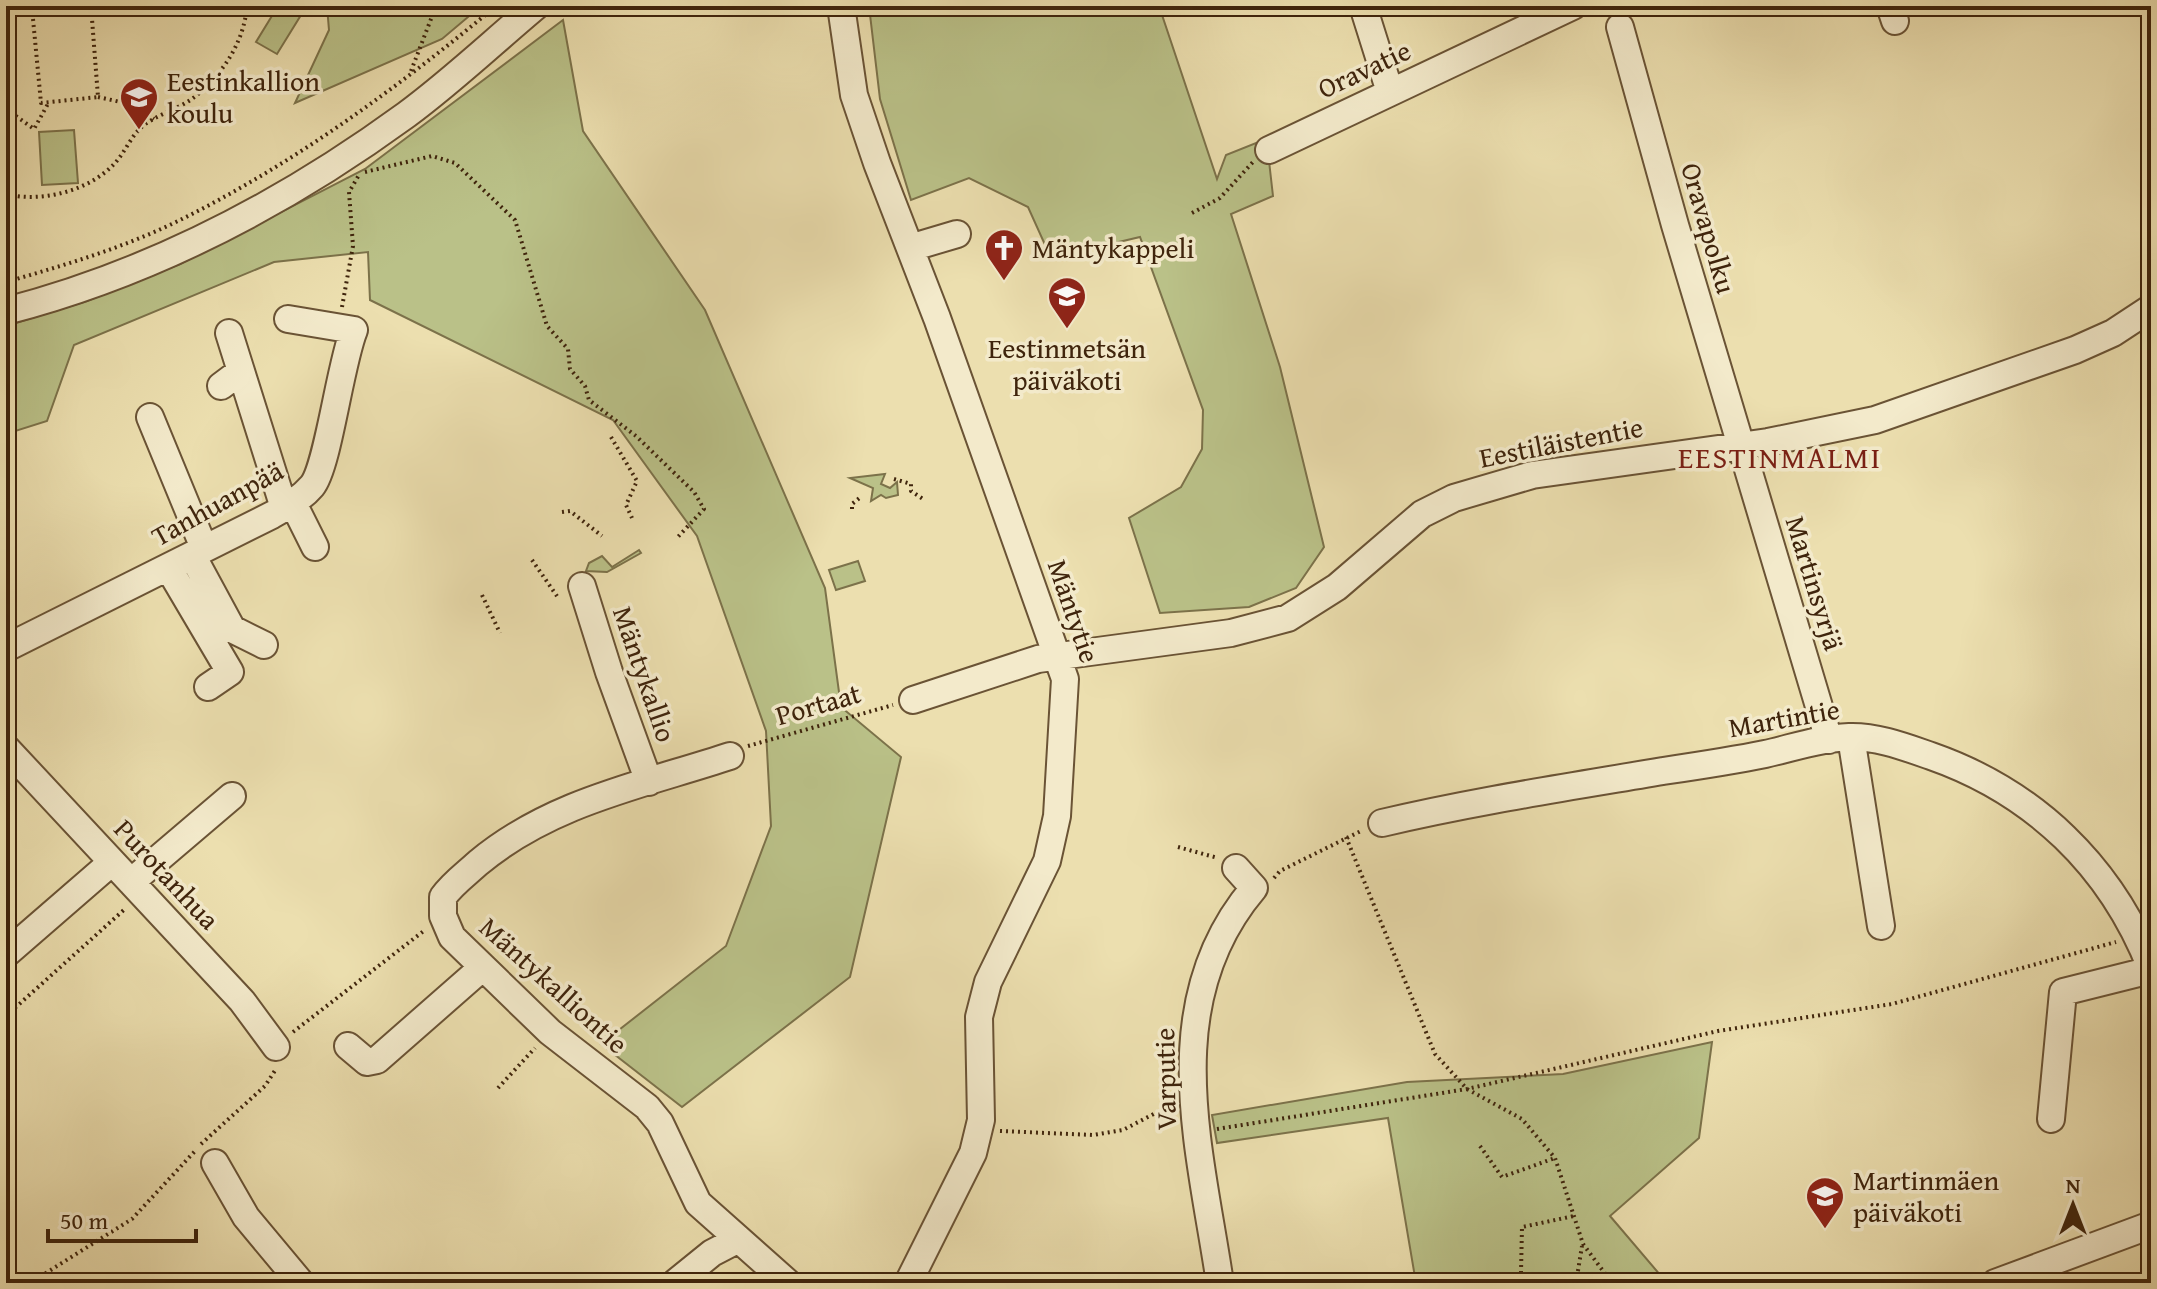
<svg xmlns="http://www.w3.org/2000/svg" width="2157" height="1289" viewBox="0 0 2157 1289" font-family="'Gentium Book Plus',serif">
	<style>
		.green { fill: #bac188; stroke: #7c724a; stroke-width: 2 }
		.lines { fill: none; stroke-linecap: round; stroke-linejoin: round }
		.minor-casing { stroke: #6a5335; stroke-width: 30 }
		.path { stroke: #3f240c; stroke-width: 4; stroke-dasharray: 2 4; stroke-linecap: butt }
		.minor { stroke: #f3eacb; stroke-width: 26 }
		.labels { text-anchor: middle; stroke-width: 7; stroke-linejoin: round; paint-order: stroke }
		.street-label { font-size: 28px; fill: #3f240c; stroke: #f3eacb }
		.poi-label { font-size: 28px; fill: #3f240c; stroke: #f3eacb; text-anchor: start }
		.neighbourhood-label { font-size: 30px; letter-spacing: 2px; fill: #7a1f14; stroke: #f3eacb }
	</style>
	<rect width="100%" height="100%" fill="#ecdfaf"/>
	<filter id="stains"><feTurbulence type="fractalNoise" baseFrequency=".0025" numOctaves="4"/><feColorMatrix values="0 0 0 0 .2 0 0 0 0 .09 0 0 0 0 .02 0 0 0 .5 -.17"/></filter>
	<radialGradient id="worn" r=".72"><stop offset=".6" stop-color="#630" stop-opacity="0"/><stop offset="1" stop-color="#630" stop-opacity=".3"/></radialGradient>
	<!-- green -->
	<path class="green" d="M278,6H286L301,15L277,54L256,42Z
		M327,6H481L442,39L295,103L329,30Z
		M869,6H1159L1217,179L1226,155L1261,141L1269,161L1273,196L1231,214L1280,367L1324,547L1296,588L1249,607L1160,613L1129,518L1181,487L1202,449L1203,410L1140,237L1051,258L1028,207L969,178L911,200L880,99Z
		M563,20L583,131L705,310L825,588L841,707L901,757L850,977L682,1107L601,1044L726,946L771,826L766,731L697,536L613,420L370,300L368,252L274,262L74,345L47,421L6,434V326L87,301L180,264L365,169Z
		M74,130L78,183L42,185L39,132Z
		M885,474L881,484L890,488L897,482L898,495L886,498L881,495L871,501L873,488L850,478Z
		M639,550L641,553L607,572L586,571L589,563L602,556L612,567Z
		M858,561L865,581L836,590L829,570Z
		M1712,1042L1699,1138L1610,1216L1667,1283H1416L1388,1118L1217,1143L1212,1115L1407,1082L1563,1074Z"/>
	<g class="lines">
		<!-- minor casing -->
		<g class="minor-casing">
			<path id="minor" d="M841,6L854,95L877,163L937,318L1065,679L1057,816L1047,861L988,982L979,1017L981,1120L973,1153L908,1283
				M1363,6L1390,92
				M1890,6L1895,21
				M1620,27L1675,225L1829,740
				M1269,150L1573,6
				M910,248L957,234
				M6,311C153,273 284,204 406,115C451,82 493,42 536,6
				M229,333L284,508
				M221,386L241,371
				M150,417L204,548
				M293,503L315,547
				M192,555L232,629L264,645
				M168,567L230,672L208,687
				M582,586L609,672L649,782
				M6,648L272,515C286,507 301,499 312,486C328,467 340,364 354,330L288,319
				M913,700L1038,659L1231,633L1288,618L1337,587L1422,514L1454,498L1532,475L1768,442L1875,420L2075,350L2113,333L2151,308
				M1851,737L1881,926
				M6,748L242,1001L276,1047
				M730,756C642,785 551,802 478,863C466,874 452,884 443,897V916L452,937L550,1032L647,1107L660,1123L698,1203L788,1283
				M1382,823C1475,801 1569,787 1663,771C1697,766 1731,761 1765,754C1792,748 1821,738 1849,737C1876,736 1905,747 1931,756C2034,792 2111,866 2151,968
				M131,882L232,796
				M6,954L112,862
				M348,1046L367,1062L377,1060L483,967
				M2051,1119L2063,992L2151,970
				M215,1163L246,1217L301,1283
				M675,1283L712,1253L737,1240
				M1220,1283C1200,1148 1156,1003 1254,888L1236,868
				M1995,1283L2151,1225"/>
		</g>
		<!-- path -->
		<path class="path" d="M33,19L41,103L98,97L91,6
			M411,71L436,6
			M98,97L134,105L154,119
			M6,109L34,129L49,102
			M365,172L432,156L455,163L515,220L547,326L568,349L570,369L585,386L589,400L636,436L694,492L704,509L676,539
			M6,194C41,203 89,191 114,164C125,153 131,135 144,125C160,113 182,108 197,95C225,71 244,41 247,6
			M1192,213L1220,198L1253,162
			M6,282C65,265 123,248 178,221C292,165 399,87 496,6
			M342,307L353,246L349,192L359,175
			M611,437L637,481L626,505L632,518
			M894,479L911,484V491L923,499
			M852,509V504L862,496
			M562,512L570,511L602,536
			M532,560L559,599
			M482,595L500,633
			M748,746L893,705
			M1346,837L1435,1054L1467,1089L1522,1119L1555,1158L1583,1244L1612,1283
			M1178,847L1218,858
			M1274,878L1280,871L1361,831
			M2145,992L2151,1029
			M6,1016L126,908
			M293,1032L425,930
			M498,1088L535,1048
			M1217,1129L1467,1089L1718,1031L1892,1004L2116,942
			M1000,1131L1093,1135L1123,1130L1171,1105
			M201,1144L265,1086L276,1069
			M1480,1146L1502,1177L1555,1158
			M6,1274L29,1283
			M30,1283L132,1219L195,1151
			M1528,1283L1521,1272L1522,1227L1574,1216
			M1576,1283L1582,1246"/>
		<!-- minor -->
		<use href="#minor" class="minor"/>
	</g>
	<!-- icons -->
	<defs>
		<g id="school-pin" transform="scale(2)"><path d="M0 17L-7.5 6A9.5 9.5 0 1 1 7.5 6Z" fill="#8f2418" stroke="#f3eacb"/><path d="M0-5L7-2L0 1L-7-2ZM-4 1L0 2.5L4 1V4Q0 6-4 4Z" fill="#fff"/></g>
		<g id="church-pin" transform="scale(2)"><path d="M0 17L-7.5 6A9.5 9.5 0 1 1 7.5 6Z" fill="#8f2418" stroke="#f3eacb"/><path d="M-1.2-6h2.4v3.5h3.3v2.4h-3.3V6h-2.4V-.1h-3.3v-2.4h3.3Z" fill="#fff"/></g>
	</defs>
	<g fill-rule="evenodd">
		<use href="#school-pin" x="139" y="97"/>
		<use href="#church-pin" x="1004" y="248"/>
		<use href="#school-pin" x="1067" y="296"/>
		<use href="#school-pin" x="1825" y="1196"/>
	</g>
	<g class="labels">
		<!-- street labels -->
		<g class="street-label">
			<text transform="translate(1364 69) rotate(-25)" y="10">Oravatie</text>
			<text transform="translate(1709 228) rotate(74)" y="10">Oravapolku</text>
			<text transform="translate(1561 442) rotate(-11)" y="10">Eestiläistentie</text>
			<text transform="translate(217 503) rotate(-29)" y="10">Tanhuanpää</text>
			<text transform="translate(1815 583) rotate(73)" y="10">Martinsyrjä</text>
			<text transform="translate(1074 611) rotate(71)" y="10">Mäntytie</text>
			<text transform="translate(645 674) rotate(71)" y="10">Mäntykallio</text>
			<text transform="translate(818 704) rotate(-16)" y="10">Portaat</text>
			<text transform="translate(1784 718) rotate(-10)" y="10">Martintie</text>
			<text transform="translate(167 874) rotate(47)" y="10">Purotanhua</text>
			<text transform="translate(554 985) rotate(42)" y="10">Mäntykalliontie</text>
			<text transform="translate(1165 1079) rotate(-91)" y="10">Varputie</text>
		</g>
		<!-- poi labels -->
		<g class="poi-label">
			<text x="167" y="91">Eestinkallion<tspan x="167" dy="32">koulu</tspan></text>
			<text x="1032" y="258">Mäntykappeli</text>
			<text x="1067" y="358" text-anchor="middle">Eestinmetsän<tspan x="1067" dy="32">päiväkoti</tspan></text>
			<text x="1853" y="1190">Martinmäen<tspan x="1853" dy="32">päiväkoti</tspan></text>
		</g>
		<!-- neighbourhood labels -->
		<g class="neighbourhood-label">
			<text x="1780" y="468">EESTINMALMI</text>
		</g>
	</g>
	<!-- margin -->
	<rect width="2157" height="1289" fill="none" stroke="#ecdfaf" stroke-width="32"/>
	<rect x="8" y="8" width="2141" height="1273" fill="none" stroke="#3f240c" stroke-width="4"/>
	<rect x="16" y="16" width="2125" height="1257" fill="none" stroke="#3f240c" stroke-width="2"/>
	<!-- north arrow -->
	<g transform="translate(2073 1205)" stroke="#f3eacb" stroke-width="6" paint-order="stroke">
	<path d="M0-6L14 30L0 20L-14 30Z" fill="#3f240c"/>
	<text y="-12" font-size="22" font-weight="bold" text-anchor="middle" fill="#3f240c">N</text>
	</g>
	<!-- scale -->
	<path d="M48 1229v12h148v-12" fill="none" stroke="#3f240c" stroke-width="4"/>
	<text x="60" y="1229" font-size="24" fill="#3f240c" stroke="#f3eacb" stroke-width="6" paint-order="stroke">50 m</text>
	<rect width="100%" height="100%" filter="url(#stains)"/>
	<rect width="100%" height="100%" fill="url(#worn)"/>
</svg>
